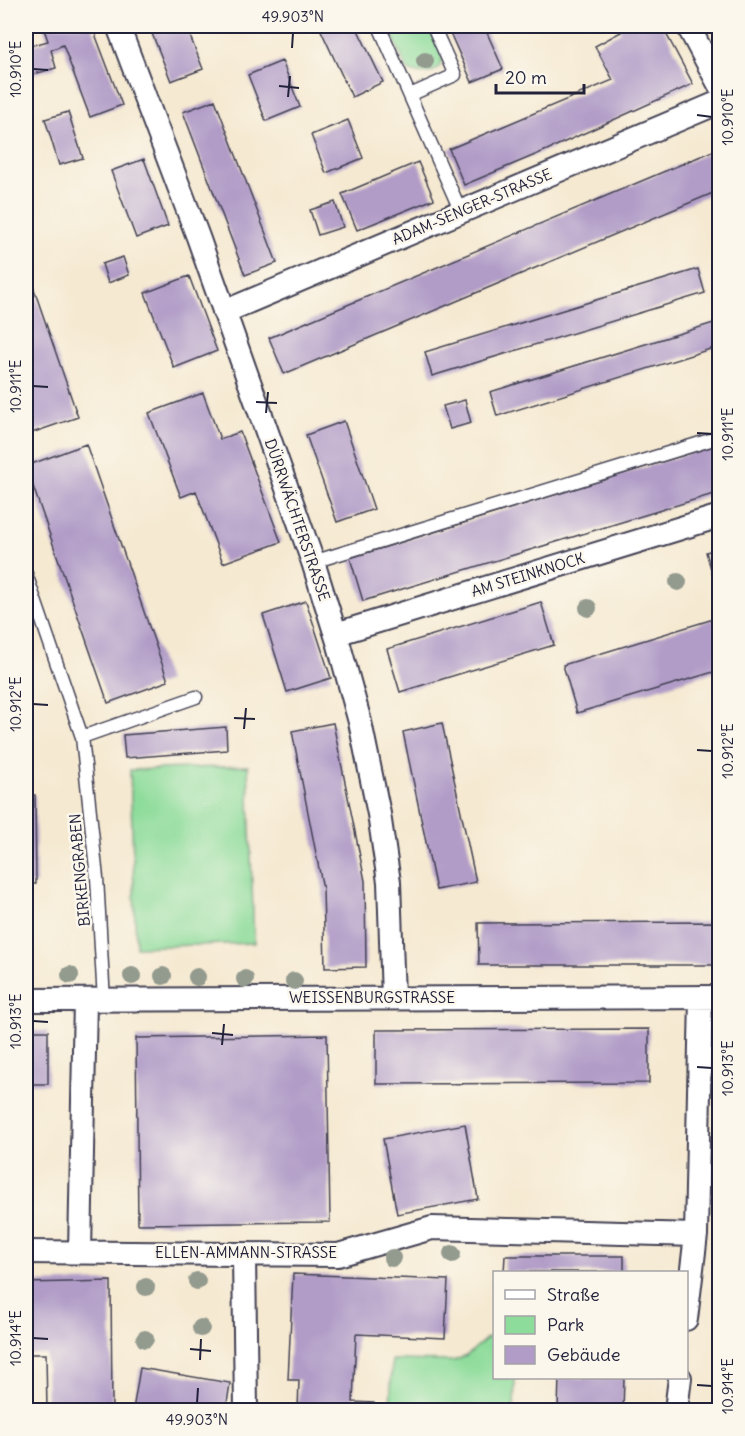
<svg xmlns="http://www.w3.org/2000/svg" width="745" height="1436" viewBox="0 0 745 1436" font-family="Delius,sans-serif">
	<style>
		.green { fill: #8edc9b; stroke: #587f6b; stroke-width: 1.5 }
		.building { fill: #b19cc7 }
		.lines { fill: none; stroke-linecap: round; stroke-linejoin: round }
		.lane-casing { stroke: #424052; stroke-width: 15 }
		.street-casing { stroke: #424052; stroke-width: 26 }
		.lane { stroke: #fff; stroke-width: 12 }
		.street { stroke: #fff; stroke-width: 22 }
		.tree { fill: #939a8e }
		.ticks { fill: none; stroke: #22223b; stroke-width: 2 }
		.labels { text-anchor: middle; stroke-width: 5; stroke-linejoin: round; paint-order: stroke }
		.street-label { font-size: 15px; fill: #22223b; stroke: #fbf7ec }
		.neatline { fill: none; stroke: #22223b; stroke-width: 2 }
		.ticks-label { font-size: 15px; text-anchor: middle; fill: #22223b }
	</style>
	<rect width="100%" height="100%" fill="#fbf7ec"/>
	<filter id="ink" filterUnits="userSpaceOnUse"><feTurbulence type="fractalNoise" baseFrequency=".0167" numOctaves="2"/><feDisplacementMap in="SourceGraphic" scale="12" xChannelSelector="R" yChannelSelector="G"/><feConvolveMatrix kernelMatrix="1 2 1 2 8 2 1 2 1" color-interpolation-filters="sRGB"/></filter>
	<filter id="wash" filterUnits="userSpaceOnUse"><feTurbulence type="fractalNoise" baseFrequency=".008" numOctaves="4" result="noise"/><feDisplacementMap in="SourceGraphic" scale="24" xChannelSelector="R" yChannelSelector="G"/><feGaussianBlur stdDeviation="1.35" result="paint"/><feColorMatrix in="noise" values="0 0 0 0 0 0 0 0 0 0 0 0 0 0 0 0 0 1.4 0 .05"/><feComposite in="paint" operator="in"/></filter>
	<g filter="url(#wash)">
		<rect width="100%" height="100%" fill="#f5e9d1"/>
		<!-- green -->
		<path class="green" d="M388,26H430C433,34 440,44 442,53C446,74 419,78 407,69Z
			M248,766L254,943L136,947L130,770Z
			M487,1338H494V1378H515L514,1410H390L392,1360L453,1361L466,1356Z"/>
		<g id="blocks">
			<!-- building -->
			<path class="building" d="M43,26H92L122,105L90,117L63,45L51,50L56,68L30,75L26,57V47L48,41Z
				M149,26H186L203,69L171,81Z
				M319,26H356L383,82L352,97Z
				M447,26H484L503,69L472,82Z
				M618,26H662L693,84L547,150L464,185L449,149L613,80L595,46L621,32Z
				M282,61L300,107L266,121L248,75Z
				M215,100L277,263L245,275L183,112Z
				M68,112L83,158L59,165L45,119Z
				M348,120L363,158L326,173L311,135Z
				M720,148V190L284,374L269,338Z
				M144,159L168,226L136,238L111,171Z
				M418,162L434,199L357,230L342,194Z
				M335,202L343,227L318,235L310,210Z
				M123,257L129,275L108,283L102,264Z
				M26,266L78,417L26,435Z
				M698,269L705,293L432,376L425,352Z
				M189,276L217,351L174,368L145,293Z
				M720,321V346L497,416L490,392Z
				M203,393L220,439L240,432L281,542L223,563L196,491L181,497L149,413Z
				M465,400L471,423L450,429L443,406Z
				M344,421L374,509L337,522L306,435Z
				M86,444L168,681L108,703L26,466Z
				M720,444V492L363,601L350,558Z
				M720,548V595L719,596L706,552Z
				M306,601L331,678L287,692L263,615Z
				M541,602L554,645L400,692L387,649Z
				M720,617V670L577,713L563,665Z
				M333,723L365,881L366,967L325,968L323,889L292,731Z
				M442,723L476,882L436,890L403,732Z
				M226,727L227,750L125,758L123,735Z
				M26,740L30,754L31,795H35L36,884H26Z
				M720,922V965H479L478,923Z
				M649,1029V1083L376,1084V1030Z
				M26,1031H48V1084H26Z
				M327,1035L330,1222L138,1224L136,1038Z
				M465,1124L478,1199L397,1214L383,1139Z
				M505,1256H624V1272H504Z
				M293,1274L448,1280L445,1338L356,1334L353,1402L374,1403V1410H298L299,1380H288Z
				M111,1281L112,1410H47L46,1354H26V1283Z
				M140,1368L230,1383L226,1410H133Z
				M559,1378H624L623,1410H558Z"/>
		</g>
	</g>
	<g filter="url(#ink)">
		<use href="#blocks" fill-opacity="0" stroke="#424052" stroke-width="1.5"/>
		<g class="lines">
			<!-- lane casing -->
			<g class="lane-casing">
				<path id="lane" d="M379,26L461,212
					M410,95L455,75L433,26
					M313,562L720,437
					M26,574L82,737L97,878L104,1001
					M82,737L196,697"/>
			</g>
			<!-- street casing -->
			<g class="street-casing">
				<path id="street" d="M118,26L198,237L313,562L339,645L360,722L379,814L389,882L393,998
					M688,26L720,86
					M224,312L720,102
					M336,634L720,516
					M26,1000L720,997
					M26,1252L338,1255L432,1228L696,1235
					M80,1252L85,1000
					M244,1255L246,1410
					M686,1319L696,1235L701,997
					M676,1410L680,1378"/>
			</g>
			<!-- lane -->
			<use href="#lane" class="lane"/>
			<!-- street -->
			<use href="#street" class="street"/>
		</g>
		<!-- trees -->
		<g class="tree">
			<circle cx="425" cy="61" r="9"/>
			<circle cx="678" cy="582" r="9"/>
			<circle cx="588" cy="608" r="9"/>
			<circle cx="70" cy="975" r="9"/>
			<circle cx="132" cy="976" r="9"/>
			<circle cx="163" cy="976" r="9"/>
			<circle cx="197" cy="977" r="9"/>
			<circle cx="245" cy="979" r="9"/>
			<circle cx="294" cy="981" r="9"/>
			<circle cx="452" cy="1254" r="9"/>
			<circle cx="392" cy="1258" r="9"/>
			<circle cx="197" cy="1281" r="9"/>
			<circle cx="146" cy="1287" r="9"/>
			<circle cx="201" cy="1328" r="9"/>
			<circle cx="145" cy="1339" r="9"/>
		</g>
	</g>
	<!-- ticks -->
	<path class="ticks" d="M292,48L293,33M33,69L48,70M279,86L299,88M288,97L290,76M697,115L712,117M33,386L48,387M256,402L277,403M266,413L268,392M697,433L712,434M33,704L48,705M234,718L255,719M244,729L246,708M697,750L712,751M33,1021L48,1022M212,1033L233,1035M222,1045L224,1024M697,1067L712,1068M33,1338L48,1339M190,1349L211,1351M200,1360L201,1339M697,1385L712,1386M197,1403L198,1388"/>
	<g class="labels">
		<!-- street labels -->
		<g class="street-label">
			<text transform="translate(472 207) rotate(-23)" y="5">ADAM-SENGER-STRASSE</text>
			<text transform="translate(297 520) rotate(71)" y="5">DÜRRWÄCHTERSTRASSE</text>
			<text transform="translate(528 575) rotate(-17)" y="5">AM STEINKNOCK</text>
			<text transform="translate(80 870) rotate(-95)" y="5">BIRKENGRABEN</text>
			<text x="372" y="1003">WEISSENBURGSTRASSE</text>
			<text x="246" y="1258">ELLEN-AMMANN-STRASSE</text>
		</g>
	</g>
	<!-- margin -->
	<rect width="745" height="1436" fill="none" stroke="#fbf7ec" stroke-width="66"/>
	<!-- legend -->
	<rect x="493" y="1271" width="195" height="108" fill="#fbf7ec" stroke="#a4a2a5" stroke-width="1.5"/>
	<rect x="505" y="1290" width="30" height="9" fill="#ffffff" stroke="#a4a2a5" stroke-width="1.5"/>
	<text x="547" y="1301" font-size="18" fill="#22223b">Straße</text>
	<rect x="505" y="1316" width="30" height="18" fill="#8edc9b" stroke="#a4a2a5" stroke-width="1.5"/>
	<text x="547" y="1331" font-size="18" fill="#22223b">Park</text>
	<rect x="505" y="1346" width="30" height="18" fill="#b19cc7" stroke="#a4a2a5" stroke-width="1.5"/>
	<text x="547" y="1361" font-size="18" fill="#22223b">Gebäude</text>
	<!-- scale -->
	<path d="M496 84v9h88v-9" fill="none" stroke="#22223b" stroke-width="3"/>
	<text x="505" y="84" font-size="18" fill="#22223b" stroke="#fbf7ec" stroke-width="4.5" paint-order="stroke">20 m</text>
	<rect x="33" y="33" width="679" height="1370" class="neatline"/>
	<g class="ticks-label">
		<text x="293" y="22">49.903°N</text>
		<text transform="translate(16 69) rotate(-90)" y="5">10.910°E</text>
		<text transform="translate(728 117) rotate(-90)" y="5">10.910°E</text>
		<text transform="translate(16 386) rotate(-90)" y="5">10.911°E</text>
		<text transform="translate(728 434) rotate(-90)" y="5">10.911°E</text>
		<text transform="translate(16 704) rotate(-90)" y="5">10.912°E</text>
		<text transform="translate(728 751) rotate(-90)" y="5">10.912°E</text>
		<text transform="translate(16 1021) rotate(-90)" y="5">10.913°E</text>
		<text transform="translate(728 1068) rotate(-90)" y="5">10.913°E</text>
		<text transform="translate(16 1338) rotate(-90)" y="5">10.914°E</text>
		<text transform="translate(728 1386) rotate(-90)" y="5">10.914°E</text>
		<text x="197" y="1425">49.903°N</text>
	</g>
</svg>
